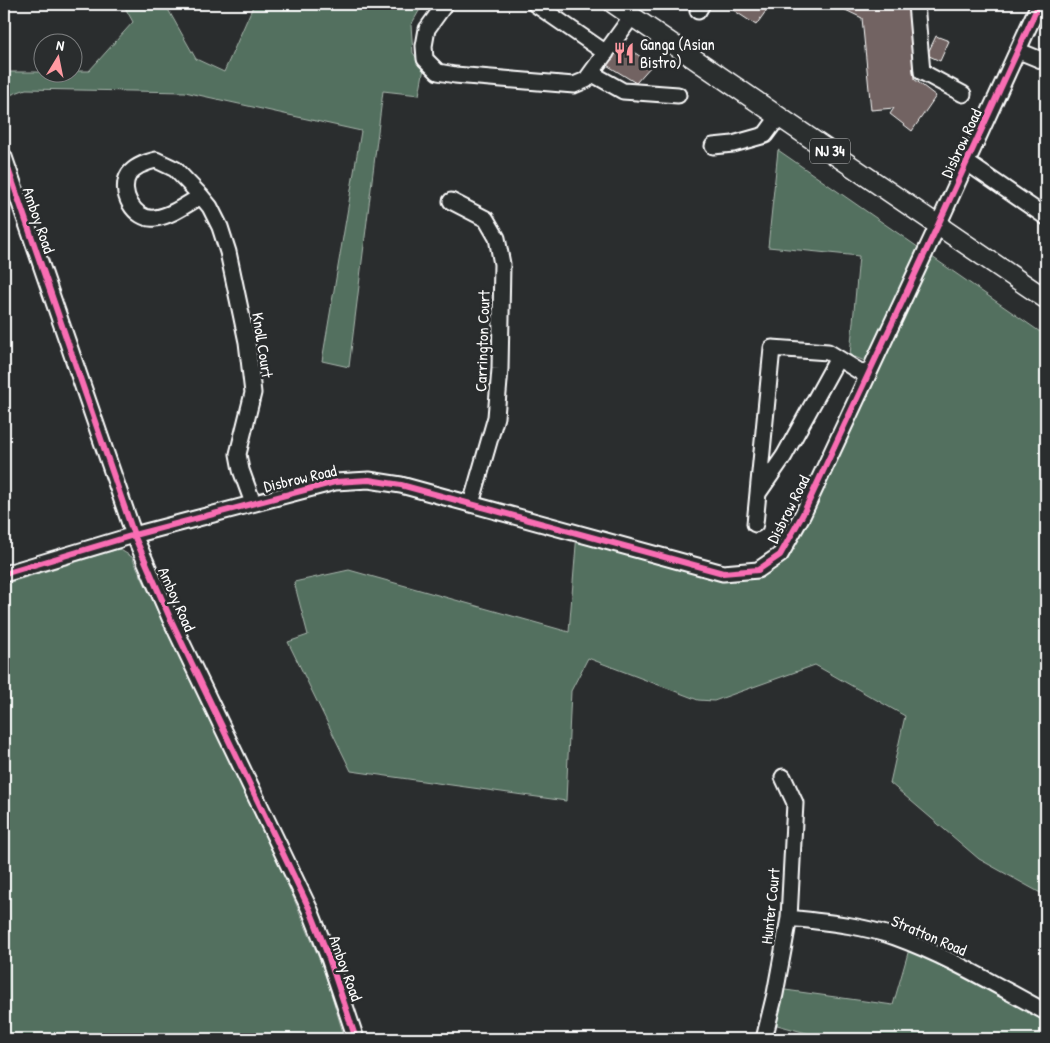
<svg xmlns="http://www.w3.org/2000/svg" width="1050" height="1043" viewBox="0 0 1050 1043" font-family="'Patrick Hand',sans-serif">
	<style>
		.green { fill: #536f5e; stroke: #a9b7ae }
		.building { fill: #726462; stroke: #fff }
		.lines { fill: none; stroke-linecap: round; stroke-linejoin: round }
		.minor-casing { stroke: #fff; stroke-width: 19 }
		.major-casing { stroke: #fff; stroke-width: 22 }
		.minor { stroke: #2a2d2e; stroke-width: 15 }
		.major { stroke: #2a2d2e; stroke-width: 19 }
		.cycleway-casing { stroke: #2a2d2e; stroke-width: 9 }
		.cycleway { stroke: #f96db3; stroke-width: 6 }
		.labels { text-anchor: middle; stroke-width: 5; stroke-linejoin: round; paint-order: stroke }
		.shield { fill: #2a2d2e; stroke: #bfc0c0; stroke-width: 1 }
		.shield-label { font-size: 15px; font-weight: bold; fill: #fff }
		.poi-label { font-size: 16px; fill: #fff; stroke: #2a2d2e; text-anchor: start }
		.street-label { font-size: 16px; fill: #fff; stroke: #2a2d2e }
	</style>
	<rect width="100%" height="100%" fill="#2a2d2e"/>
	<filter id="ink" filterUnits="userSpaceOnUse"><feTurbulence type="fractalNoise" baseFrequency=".02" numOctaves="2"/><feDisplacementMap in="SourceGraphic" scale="10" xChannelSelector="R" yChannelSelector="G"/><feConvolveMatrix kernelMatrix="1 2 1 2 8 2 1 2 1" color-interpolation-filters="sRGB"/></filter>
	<g filter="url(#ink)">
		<!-- green -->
		<path class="green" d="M123,4H165L196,59L224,72L254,4H423L411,25L413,53L424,68L419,95L383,91L349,367L322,361L361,131L185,92L26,89L10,95L4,80V72H72L73,71H89L133,22Z
			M778,150L1046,336V896L979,859L890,783L905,716L815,665L714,701L698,700L588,658L571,691L566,801L351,771L288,642L308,635L294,582L349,570L569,632L577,533L754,572L787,536L872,364L850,355L859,256L768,247Z
			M119,549L132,557L283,873L324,970L345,1039H4V584Z
			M912,939L1046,1007V1039H828L770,1023L778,989L893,1005Z"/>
		<!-- building -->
		<path class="building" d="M724,4H771L756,25Z
			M833,4H908L914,79L936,96L912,131L890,114L894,108L871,110L862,18Z
			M936,36L949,41L940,61L927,55Z
			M620,42L652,65L636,83L605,64Z"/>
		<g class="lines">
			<!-- minor casing -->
			<g class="minor-casing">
				<path id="minor" d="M445,4L427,29L424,46L425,59L438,72L455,75L574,85L586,80L632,16
					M535,4L606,53
					M916,4L922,72L963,94
					M698,11L702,4
					M1019,51L1046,62
					M591,73L623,91L678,95
					M713,146L733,144L765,135L779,116
					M4,157L134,535L170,618L310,910L329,958L356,1039
					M156,160L175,169L201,196C187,204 171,216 155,218C134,221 118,191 129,174C136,165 147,162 156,160Z
					M966,162L1046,217
					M201,196L210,207L220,227L228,252L247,342L253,393L238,454L241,470L253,503
					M451,201L486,219L497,238L502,264L500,369L496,417L471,504
					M759,492L784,456L838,358
					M755,524L772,348L828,352L867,376
					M4,574L134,535L335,482L369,480L401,485L723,573L758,570L780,555L803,514L938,225L1039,4
					M789,918C824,922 861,925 895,937C948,956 997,986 1046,1012
					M764,1039L775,994L789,918L795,803L783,777"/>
			</g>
			<!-- major casing -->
			<g class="major-casing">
				<path id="major" d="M614,4L1046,299"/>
			</g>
			<!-- minor -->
			<use href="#minor" class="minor"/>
			<!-- major -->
			<use href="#major" class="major"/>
			<!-- cycleway casing -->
			<g class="cycleway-casing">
				<path id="cycleway" d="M4,157L134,535L170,618L310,910L329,958L356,1039
					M4,574L134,535L335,482L369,480L401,485L723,573L758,570L780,555L803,514L938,225L1039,4"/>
			</g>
			<!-- cycleway -->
			<use href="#cycleway" class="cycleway"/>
		</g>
	</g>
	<!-- icons -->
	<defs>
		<g id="restaurant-bare" transform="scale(1.725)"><path d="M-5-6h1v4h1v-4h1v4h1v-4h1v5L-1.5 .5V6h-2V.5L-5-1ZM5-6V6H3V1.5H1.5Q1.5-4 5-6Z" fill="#ff9aa2" stroke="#2a2d2e" stroke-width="2.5" paint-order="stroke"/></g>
	</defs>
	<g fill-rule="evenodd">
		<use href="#restaurant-bare" x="624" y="53"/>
	</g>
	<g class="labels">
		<!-- shield labels -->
		<rect class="shield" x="810" y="138.5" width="40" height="25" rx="4"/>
		<g class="shield-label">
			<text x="830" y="156">NJ 34</text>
		</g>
		<!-- poi labels -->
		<g class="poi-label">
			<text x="640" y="50">Ganga (Asian<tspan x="640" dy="18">Bistro)</tspan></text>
		</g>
		<!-- street labels -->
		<g class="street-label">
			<text transform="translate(961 143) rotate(-65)" y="6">Disbrow Road</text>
			<text transform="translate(39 220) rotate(71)" y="6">Amboy Road</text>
			<text transform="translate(482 341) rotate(-88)" y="6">Carrington Court</text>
			<text transform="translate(263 345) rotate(81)" y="6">Knoll Court</text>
			<text transform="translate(300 478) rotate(-13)" y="6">Disbrow Road</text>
			<text transform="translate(788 509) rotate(-63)" y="6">Disbrow Road</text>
			<text transform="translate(177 599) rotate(66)" y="6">Amboy Road</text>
			<text transform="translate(770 906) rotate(-84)" y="6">Hunter Court</text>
			<text transform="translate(929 935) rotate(23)" y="6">Stratton Road</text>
			<text transform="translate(346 968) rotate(70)" y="6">Amboy Road</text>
		</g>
	</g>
	<!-- margin -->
	<rect width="1050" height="1043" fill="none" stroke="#2a2d2e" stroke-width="20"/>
	<rect x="10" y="10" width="1030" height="1023" fill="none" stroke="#fff" stroke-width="2" filter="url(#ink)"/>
	<!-- north arrow -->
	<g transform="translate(58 58) rotate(10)"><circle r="24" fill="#2a2d2e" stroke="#7f8182"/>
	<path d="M0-4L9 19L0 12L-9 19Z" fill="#ff9aa2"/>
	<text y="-8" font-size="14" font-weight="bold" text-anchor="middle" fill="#ffffff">N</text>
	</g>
</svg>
